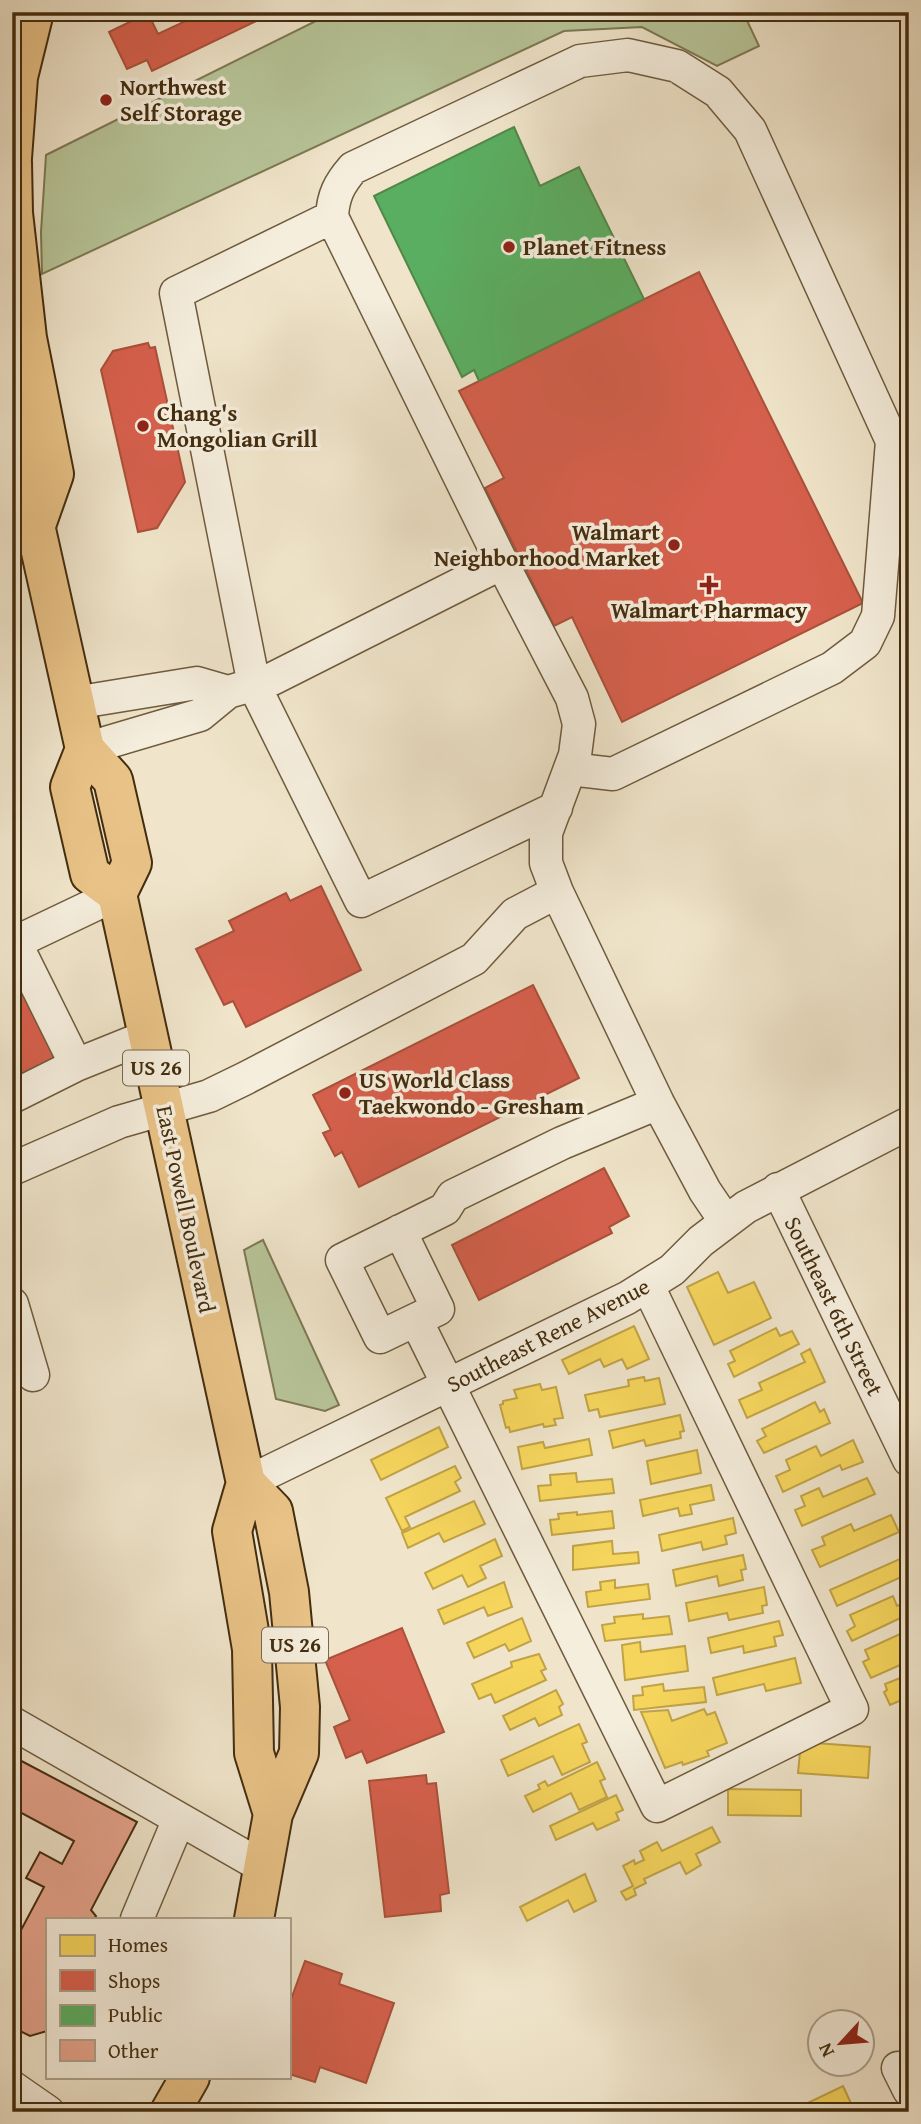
<svg xmlns="http://www.w3.org/2000/svg" width="921" height="2124" viewBox="0 0 921 2124" font-family="'Gentium Book Plus',serif">
	<style>
		.green { fill: #b7c599; stroke: #7e7954; stroke-width: 2 }
		.homes { fill: #f6d55c; stroke: #c1a345; stroke-width: 2 }
		.shops { fill: #d6604d; stroke: #aa513a; stroke-width: 2 }
		.public { fill: #5aae61; stroke: #538748; stroke-width: 2 }
		.building { fill: #e6a38c; stroke: #442d0f; stroke-width: 2 }
		.lines { fill: none; stroke-linecap: round; stroke-linejoin: round }
		.minor-casing { stroke: #6f5b3e; stroke-width: 35 }
		.major-casing { stroke: #442d0f; stroke-width: 42 }
		.highway-casing { stroke: #442d0f; stroke-width: 42 }
		.minor { stroke: #f5eedd; stroke-width: 32 }
		.major { stroke: #e8c286; stroke-width: 38 }
		.highway { stroke: #e8c286; stroke-width: 38 }
		.poi-dot { fill: #8f2418; stroke: #f5eedd; stroke-width: 2.5 }
		.labels { text-anchor: middle; stroke-width: 7; stroke-linejoin: round; paint-order: stroke }
		.shield { fill: #f5eedd; stroke: #79674d; stroke-width: 2 }
		.shield-label { font-size: 21px; font-weight: bold; fill: #442d0f }
		.poi-label { font-size: 23px; font-weight: bold; fill: #442d0f; stroke: #f5eedd; text-anchor: start }
		.street-label { font-size: 23px; fill: #442d0f; stroke: #f5eedd }
	</style>
	<rect width="100%" height="100%" fill="#f0e5cb"/>
	<filter id="stains"><feTurbulence type="fractalNoise" baseFrequency=".00286" numOctaves="4"/><feColorMatrix values="0 0 0 0 .2 0 0 0 0 .09 0 0 0 0 .02 0 0 0 .5 -.17"/></filter>
	<radialGradient id="worn" r=".72"><stop offset=".6" stop-color="#630" stop-opacity="0"/><stop offset="1" stop-color="#630" stop-opacity=".3"/></radialGradient>
	<!-- green -->
	<path class="green" d="M334,12H743L759,46L717,66L642,27L564,31L42,274L41,232L46,155Z
		M263,1240L339,1405L325,1411L276,1399L244,1250Z"/>
	<!-- homes -->
	<path class="homes" d="M909,1178V1194L902,1181Z
		M718,1272L728,1293L754,1282L771,1318L714,1345L687,1287Z
		M634,1326L649,1359L627,1369L622,1359L604,1367L600,1359L569,1374L562,1360Z
		M776,1328L780,1336L792,1331L799,1344L734,1377L728,1364L735,1361L730,1351Z
		M810,1349L825,1382L747,1418L739,1400L762,1390L759,1383L805,1362L801,1354Z
		M644,1377L645,1381L659,1378L665,1404L600,1417L598,1409L589,1411L585,1395L629,1386L628,1380Z
		M540,1384L542,1390L556,1387L563,1418L554,1419L556,1425L544,1427L543,1424L510,1432L509,1427L506,1428L500,1405L503,1404V1401L517,1398L514,1390Z
		M815,1402L820,1412L824,1409L830,1423L764,1453L757,1441L766,1436L762,1429Z
		M680,1415L684,1431L680,1432L681,1438L646,1446L644,1440L613,1448L609,1431Z
		M439,1427L448,1447L381,1480L371,1460Z
		M589,1439L592,1455L522,1469L518,1447L543,1442L545,1448Z
		M853,1440L863,1462L842,1470L840,1465L783,1492L776,1476L790,1470L786,1460L816,1446L821,1456Z
		M697,1450L701,1473L651,1484L647,1461Z
		M455,1466L461,1478L455,1482L460,1491L405,1517L410,1527L402,1531L386,1498Z
		M576,1473L577,1482L612,1479L614,1493L540,1501L538,1486L551,1485L550,1475Z
		M867,1478L875,1494L802,1526L795,1510L805,1506L801,1496L819,1488L823,1497Z
		M711,1485L714,1500L690,1505L692,1514L680,1516L678,1508L643,1516L640,1500Z
		M474,1501L485,1524L444,1542L439,1533L408,1548L402,1533Z
		M612,1511L614,1528L552,1535L550,1520L559,1519L558,1514L577,1512V1515Z
		M891,1515L899,1532L820,1567L812,1550L825,1545L822,1537L851,1524L854,1531Z
		M733,1518L736,1533L725,1536L727,1544L703,1550L701,1542L662,1551L659,1535Z
		M495,1539L502,1556L480,1566L486,1578L468,1587L462,1575L433,1589L425,1573Z
		M612,1541L613,1554L638,1552L639,1563L573,1570V1546Z
		M743,1555L746,1569L741,1570L743,1580L719,1586L717,1576L676,1586L673,1570Z
		M902,1558L908,1574L837,1606L830,1590Z
		M615,1580V1588L648,1584L650,1599L588,1607L586,1592L601,1590L600,1582Z
		M504,1582L512,1607L488,1616L484,1607L444,1624L438,1610Z
		M764,1587L767,1605L762,1606L763,1613L729,1620L727,1613L689,1621L686,1603Z
		M893,1596L897,1606L909,1601V1614L852,1641L847,1631L855,1626L850,1615Z
		M643,1614V1619L669,1616L672,1634L605,1641L602,1625L615,1623L614,1617Z
		M522,1618L531,1641L509,1651L505,1644L474,1658L467,1643Z
		M779,1621L783,1635L774,1637L776,1646L744,1653L743,1646L711,1653L708,1638Z
		M900,1634L904,1643L909,1641V1661L871,1678L863,1662L869,1659L865,1650Z
		M640,1642L641,1652L685,1646L688,1671L625,1680L622,1645Z
		M539,1654L546,1669L541,1671L546,1680L495,1703L491,1694L479,1699L472,1684L512,1667L511,1662Z
		M795,1658L801,1683L766,1691L764,1684L717,1695L713,1678Z
		M900,1678L902,1683L909,1680V1697L890,1705L884,1692L887,1690L885,1684Z
		M663,1684L664,1691L704,1687L706,1702L634,1710L633,1696L643,1695L642,1687Z
		M556,1690L563,1704L559,1707L562,1715L539,1726L535,1718L510,1730L503,1716Z
		M704,1709L707,1715L715,1712L727,1743L707,1751L709,1756L683,1765L682,1762L665,1768L641,1712L668,1710L672,1721Z
		M579,1724L587,1742L582,1744L590,1762L562,1775L553,1756L508,1776L501,1760Z
		M801,1742L870,1747L868,1778L798,1773Z
		M597,1762L605,1779L600,1781L607,1797L579,1810L571,1793L533,1812L525,1796L540,1789L538,1785L545,1781L548,1786Z
		M728,1789L801,1790V1816L728,1815Z
		M616,1795L623,1810L616,1813L619,1820L597,1830L593,1823L556,1840L550,1826Z
		M712,1827L720,1842L696,1854L701,1865L686,1874L680,1862L644,1879L646,1883L634,1889L636,1895L626,1900L621,1892L633,1886L623,1866L634,1860L635,1864L644,1860L640,1851L657,1842L662,1851Z
		M585,1874L596,1901L574,1912L568,1900L527,1921L520,1907Z
		M843,2086L855,2112H789Z"/>
	<!-- shops -->
	<path class="shops" d="M205,12H275L152,71L147,60L127,69L109,32L148,13L158,34Z
		M699,272L863,603L622,722L572,617L554,626L485,488L504,478L459,391Z
		M148,343L150,348L155,347L185,482L157,528L138,532L101,370L113,351Z
		M321,886L361,970L246,1027L233,1001L224,1005L196,949L234,931L229,921L286,893L290,901Z
		M533,985L579,1078L359,1187L342,1152L335,1156L323,1133L331,1130L313,1095Z
		M23,991L60,1065L12,1088V996Z
		M604,1168L629,1216L609,1227L612,1233L479,1300L452,1245Z
		M402,1628L444,1732L367,1763L362,1751L346,1758L334,1727L350,1720L325,1660Z
		M426,1775L427,1784L436,1783L449,1893L440,1895L441,1911L385,1917L369,1781Z
		M305,1961L342,1974L339,1984L394,2003L366,2083L320,2067L315,2082L289,2074V2005Z"/>
	<!-- public -->
	<path class="public" d="M514,127L540,186L579,167L644,299L479,381L474,370L462,377L374,196Z"/>
	<!-- building -->
	<path class="building" d="M12,1756L137,1822L91,1910L96,1916L94,1919H47V2031L30,2036L12,2027V1928L20,1932L44,1887L26,1878L40,1852L62,1864L74,1841L12,1808Z"/>
	<g class="lines">
		<!-- minor casing -->
		<g class="minor-casing">
			<path id="minor" d="M332,217C333,196 339,184 353,168L580,61L628,55L677,66L718,92L750,130L892,441L878,616L865,643L832,668L613,774L570,769
				M502,563L332,217L176,293L254,685L361,901L556,808
				M74,703L197,683L228,692
				M85,749L200,715L228,692L272,679L502,563L572,698L579,724L575,755L546,833V863L557,892L658,1103L705,1191L726,1222
				M15,942L76,1065
				M12,944L117,894
				M12,1097L76,1065L148,1036
				M12,1169L119,1122L209,1096L246,1078L474,959L515,914L557,892
				M778,1189L909,1460
				M400,1231L438,1309L380,1337L342,1260L445,1209L453,1196L562,1143L658,1103
				M12,1304L33,1375
				M416,1320L657,1806L852,1709L648,1286
				M246,1483L627,1298L672,1270L701,1241L746,1207L909,1123
				M12,1723L265,1868
				M137,1919L179,1819
				M898,2068L909,2090
				M12,2087L48,2112"/>
		</g>
		<!-- major casing -->
		<g class="major-casing">
			<path id="major" d="M12,422L85,749L113,780L132,863L117,894L246,1483L232,1531L252,1649L254,1753L273,1814
				M85,749L70,787L90,874L117,894
				M246,1483L273,1511L289,1592L300,1707L299,1753L273,1814L254,1919
				M170,2112L190,2077"/>
		</g>
		<!-- highway casing -->
		<g class="highway-casing">
			<path id="highway" d="M12,158L18,77L34,12
				M12,162L13,213L27,338L54,474L35,528"/>
		</g>
		<!-- minor -->
		<use href="#minor" class="minor"/>
		<!-- major -->
		<use href="#major" class="major"/>
		<!-- highway -->
		<use href="#highway" class="highway"/>
	</g>
	<!-- markers -->
	<g class="poi-dot">
		<circle cx="106" cy="100" r="7"/>
		<circle cx="509" cy="247" r="7"/>
		<circle cx="143" cy="426" r="7"/>
		<circle cx="674" cy="545" r="7"/>
		<path d="M705.5 574.5h7v7h7v7h-7v7h-7v-7h-7v-7h7z"/>
		<circle cx="345" cy="1093" r="7"/>
	</g>
	<g class="labels">
		<!-- shield labels -->
		<g class="shield">
			<rect x="123" y="1050.5" width="66" height="35" rx="5"/>
			<rect x="262" y="1627.5" width="66" height="35" rx="5"/>
		</g>
		<g class="shield-label">
			<text x="156" y="1075">US 26</text>
			<text x="295" y="1652">US 26</text>
		</g>
		<!-- poi labels -->
		<g class="poi-label">
			<text x="120" y="95">Northwest<tspan x="120" dy="26">Self Storage</tspan></text>
			<text x="523" y="255">Planet Fitness</text>
			<text x="157" y="421">Chang's<tspan x="157" dy="26">Mongolian Grill</tspan></text>
			<text x="660" y="540" text-anchor="end">Walmart<tspan x="660" dy="26">Neighborhood Market</tspan></text>
			<text x="709" y="618" text-anchor="middle">Walmart Pharmacy</text>
			<text x="359" y="1088">US World Class<tspan x="359" dy="26">Taekwondo - Gresham</tspan></text>
		</g>
		<!-- street labels -->
		<g class="street-label">
			<text transform="translate(186 1209) rotate(78)" y="8">East Powell Boulevard</text>
			<text transform="translate(834 1306) rotate(64)" y="8">Southeast 6th Street</text>
			<text transform="translate(548 1335) rotate(-27)" y="8">Southeast Rene Avenue</text>
		</g>
	</g>
	<!-- margin -->
	<rect width="921" height="2124" fill="none" stroke="#f0e5cb" stroke-width="42"/>
	<rect x="14" y="14" width="893" height="2096" fill="none" stroke="#442d0f" stroke-width="3.5"/>
	<rect x="21" y="21" width="879" height="2082" fill="none" stroke="#442d0f" stroke-width="2"/>
	<!-- legend -->
	<rect x="46" y="1918" width="245" height="161" fill="#f5eedd" stroke="#aea18b" stroke-width="2"/>
	<rect x="60" y="1935" width="35" height="21" fill="#f6d55c" stroke="#aea18b" stroke-width="2"/>
	<text x="108" y="1952" font-size="21" fill="#442d0f">Homes</text>
	<rect x="60" y="1970" width="35" height="21" fill="#d6604d" stroke="#aea18b" stroke-width="2"/>
	<text x="108" y="1988" font-size="21" fill="#442d0f">Shops</text>
	<rect x="60" y="2005" width="35" height="21" fill="#5aae61" stroke="#aea18b" stroke-width="2"/>
	<text x="108" y="2022" font-size="21" fill="#442d0f">Public</text>
	<rect x="60" y="2040" width="35" height="21" fill="#e6a38c" stroke="#aea18b" stroke-width="2"/>
	<text x="108" y="2058" font-size="21" fill="#442d0f">Other</text>
	<!-- north arrow -->
	<g transform="translate(841 2043) rotate(244)"><circle r="33" fill="#f5eedd" stroke="#aea18b" stroke-width="2"/>
	<path d="M0-5L12 26L0 18L-12 26Z" fill="#8f2418"/>
	<text y="-10" font-size="19" font-weight="bold" text-anchor="middle" fill="#442d0f">N</text>
	</g>
	<rect width="100%" height="100%" filter="url(#stains)"/>
	<rect width="100%" height="100%" fill="url(#worn)"/>
</svg>
